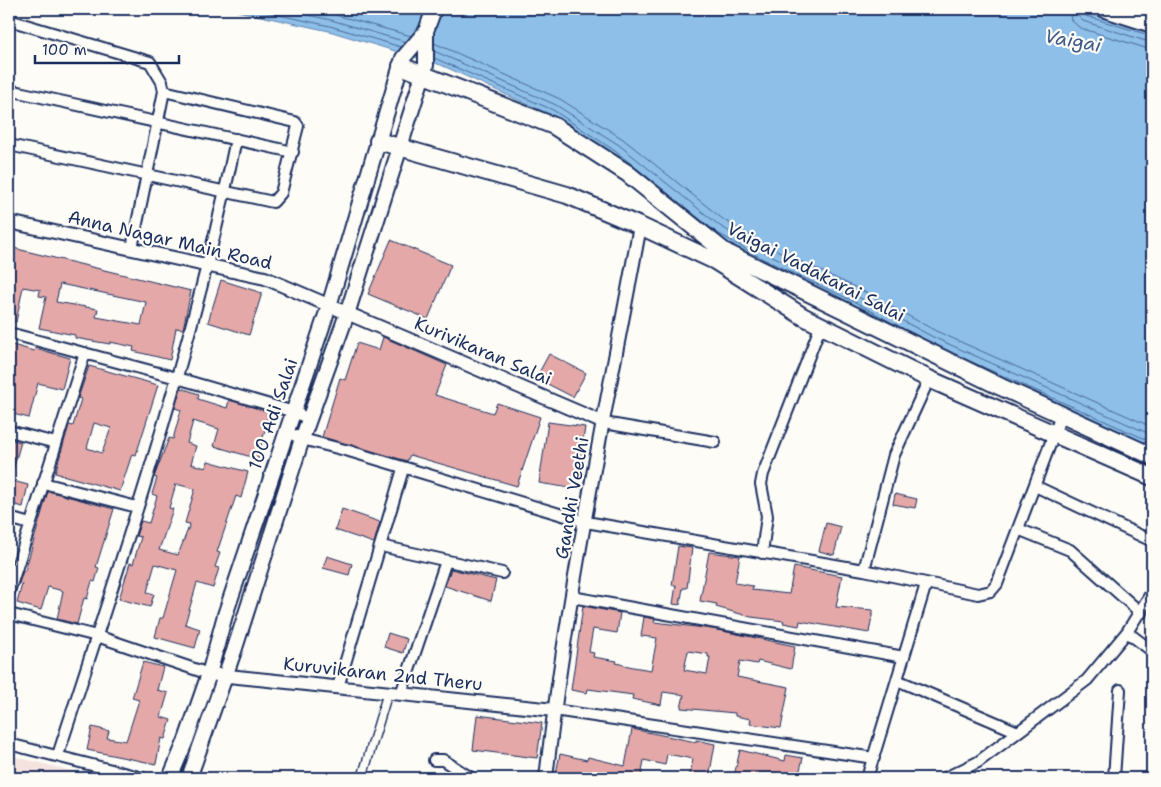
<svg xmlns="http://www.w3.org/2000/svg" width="1161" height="787" viewBox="0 0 1161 787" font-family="'Shantell Sans',sans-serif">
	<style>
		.built { fill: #f5e3df }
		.water { fill: #8dbfe9; stroke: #5f85b1 }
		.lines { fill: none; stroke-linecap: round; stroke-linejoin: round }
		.shore { stroke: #496996; stroke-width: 1 }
		.building { fill: #e3a8a7; stroke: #1b2f5e; fill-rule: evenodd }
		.pedestrian-casing { stroke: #1b2f5e; stroke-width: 11 }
		.minor-casing { stroke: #1b2f5e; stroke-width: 14 }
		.tertiary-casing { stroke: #1b2f5e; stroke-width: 16 }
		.secondary-casing { stroke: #1b2f5e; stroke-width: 18 }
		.primary-casing { stroke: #1b2f5e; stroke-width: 20 }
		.pedestrian { stroke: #fdfcf7; stroke-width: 8 }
		.minor { stroke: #fdfcf7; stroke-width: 10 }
		.tertiary { stroke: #fdfcf7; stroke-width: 12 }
		.secondary { stroke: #fdfcf7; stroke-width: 14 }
		.primary { stroke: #fdfcf7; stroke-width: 16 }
		.labels { text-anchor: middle; stroke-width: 4.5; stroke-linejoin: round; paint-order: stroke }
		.street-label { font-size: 18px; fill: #1b2f5e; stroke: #fdfcf7 }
		.water-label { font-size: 19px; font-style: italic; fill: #3d5a88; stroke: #fdfcf7 }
	</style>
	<rect width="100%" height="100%" fill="#fdfcf7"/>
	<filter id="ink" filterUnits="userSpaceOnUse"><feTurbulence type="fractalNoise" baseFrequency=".02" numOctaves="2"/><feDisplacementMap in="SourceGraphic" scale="10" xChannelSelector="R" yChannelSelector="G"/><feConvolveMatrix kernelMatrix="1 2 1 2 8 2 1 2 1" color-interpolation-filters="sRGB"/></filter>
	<g filter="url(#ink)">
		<!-- built -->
		<path class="built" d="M9,755L100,778H9Z"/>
		<!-- water -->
		<path class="water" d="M228,9H1081L1152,32V447L1055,405L761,263L713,236L612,155L551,115L441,65L329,31Z"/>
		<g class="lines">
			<!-- shore -->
			<path class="shore" d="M251,9L330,26L401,47
				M280,9L331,20L406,42
				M314,9L411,36
				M1069,9L1071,20L1080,28L1152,50
				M1076,9L1078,16L1083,21L1152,43
				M1082,9L1086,16L1152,36
				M434,43L560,99L623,139L724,220L770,247L861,290L936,331L1152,427
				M434,51L556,105L619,145L720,226L766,253L858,297L933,337L1152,435
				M434,58L553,110L615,151L716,232L763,259L855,302L909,332
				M956,355L1152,442"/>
		</g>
		<!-- building -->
		<path class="building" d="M391,240L451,265L428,319L368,294Z
			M9,247L191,291L183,329L176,328L170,360L133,351L134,347L110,342V344L92,341L75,338V335L39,328L46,297L39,296L40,290L23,287L16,322L9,321ZM60,284L146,302L141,325L96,317L98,309L56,302Z
			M221,280L262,293L249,335L208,322Z
			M383,337L447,365L435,395L493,413L497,403L540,417L517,486L410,455L407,461L322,437L340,378L345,380L357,343L379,350Z
			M9,344L34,351L35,348L70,358L62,389L38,383L29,418L9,413Z
			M549,354L586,373L573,397L536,378Z
			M89,366L158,385L136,455L132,454L120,491L55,473L69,425L73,426L81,399L78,398ZM94,423L111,428L102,453L87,448Z
			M181,388L199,394L198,399L227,408L229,400L269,412L258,459L214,446L219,429L193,421L187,443L196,446L191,464L206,468L208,461L248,472L241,498L236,496L217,552L220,553L215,567L219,568L213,588L197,583L185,624L200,629L195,648L155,637L160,618H163L177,570L155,564L147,592L154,594L150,607L119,599L130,563L133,564L141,537L136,536L141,521L149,523L157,496L152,494L157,478L154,477L169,438L173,439L181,410L175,408ZM176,484L195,489L185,523L190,524L178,555L159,550L173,509L169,508Z
			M548,422L585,427L576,489L539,483Z
			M9,439L21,442L11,477H9Z
			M9,480L28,485L23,507L9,503Z
			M48,491L114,509L96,567L99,568L95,582L92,581L87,599L84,598L77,624L57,619L63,591L48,587L41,610L17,603L22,584L19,583L23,571H25Z
			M895,494L917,499L915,508L893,504Z
			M342,509L380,522L374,543L335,530Z
			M826,523L841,527L834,555L819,551Z
			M678,546L692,548L687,588H683L680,605L673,604L676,585H672Z
			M709,552L740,556L735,583L753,586L752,590L789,594L794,567L842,576L836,607L873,610L869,633L800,621L799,626L783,623L784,621L751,617L716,607L717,604L700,601Z
			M327,556L352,564L349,575L323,568Z
			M451,569L496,580L491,601L445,586Z
			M583,606L620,613L617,633L593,629L589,652L594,653L593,657L617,661L616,663L633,667L651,670L657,638L641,636L644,617L655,619L654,622L713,629L795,646L791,669L758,661L757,664L740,661L737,677L789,687L781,728L750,724L751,719L735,716V713L681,708L684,695L663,692L661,705L632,699L633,695L588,689L587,693L571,690ZM688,651L708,654V657H710L707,674L684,670Z
			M388,633L407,639L403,653L384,647Z
			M143,662L163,667L157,690L168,693L161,717L171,720L165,739L161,738L156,764L87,750L92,727L109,731L107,738L126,741L139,700L132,698Z
			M477,715L542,723L537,758L473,750Z
			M632,729L696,742V740L715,744L709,778H689L693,759L667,754L665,765L644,760L641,778H555L560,754L587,760L588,757L625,766Z
			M740,750L785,761L786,755L803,758L798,778H771L753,775V778H748L734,776Z"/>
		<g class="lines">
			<!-- pedestrian casing -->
			<g class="pedestrian-casing">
				<path id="pedestrian" d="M362,778L388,692"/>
			</g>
			<!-- minor casing -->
			<g class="minor-casing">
				<path id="minor" d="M9,20L150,62L162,82L164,91L132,248
					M9,90L293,152
					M9,145L273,202L281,193L298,126L295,122L164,91
					M9,333L177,378L294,412L309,419
					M604,423L715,442
					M9,431L56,443
					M287,432L302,439L349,451L586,522L864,570L978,594L991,591L997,584L1062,413
					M43,483L137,507
					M1035,486L1152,541
					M9,518L30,524
					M1018,529L1070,550L1141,613
					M381,546L502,573
					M762,553L767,516L761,484L763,474L821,325
					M864,570L894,455L929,379
					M9,592L85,353
					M572,597L904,657
					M9,614L97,636L209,674
					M1127,632L1152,651
					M897,680L1018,732
					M338,687L403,469
					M401,694L446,561
					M554,710L874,758
					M9,744L143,778
					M58,755C124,552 193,349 236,139
					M434,760H443L471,778
					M867,778L926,584
					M945,778L978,762L1087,680L1127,632L1152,592
					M1114,778L1120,690"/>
			</g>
			<!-- tertiary casing -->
			<g class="tertiary-casing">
				<path id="tertiary" d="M9,222L265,278L604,423
					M209,674L554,710
					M546,778C567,593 606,409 640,226"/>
			</g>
			<!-- secondary casing -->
			<g class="secondary-casing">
				<path id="secondary" d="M170,778L186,740L209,674L225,615L329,306L403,58L426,31
					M189,778L234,651L302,439L348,311L426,65V31L434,9"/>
			</g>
			<!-- primary casing -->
			<g class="primary-casing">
				<path id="primary" d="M1105,9L1152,24
					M1149,9L1152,10
					M401,66L554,126L627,173L725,252L1001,387L1152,456
					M378,141L567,195L640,226L715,261L804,317L929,379L1152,477"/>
			</g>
			<!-- pedestrian -->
			<use href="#pedestrian" class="pedestrian"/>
			<!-- minor -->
			<use href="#minor" class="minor"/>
			<!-- tertiary -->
			<use href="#tertiary" class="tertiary"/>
			<!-- secondary -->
			<use href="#secondary" class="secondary"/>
			<!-- primary -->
			<use href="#primary" class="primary"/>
		</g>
	</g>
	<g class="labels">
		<!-- street labels -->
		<g class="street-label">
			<text transform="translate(170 240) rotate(13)" y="6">Anna Nagar Main Road</text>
			<text transform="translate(816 272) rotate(27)" y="6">Vaigai Vadakarai Salai</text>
			<text transform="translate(483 351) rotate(23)" y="6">Kurivikaran Salai</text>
			<text transform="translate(273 414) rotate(-71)" y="6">100 Adi Salai</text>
			<text transform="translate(572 498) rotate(-80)" y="6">Gandhi Veethi</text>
			<text transform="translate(383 674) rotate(6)" y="6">Kuruvikaran 2nd Theru</text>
		</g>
		<!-- water labels -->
		<g class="water-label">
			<text transform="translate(1073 40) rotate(10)" y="7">Vaigai</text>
		</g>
	</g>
	<!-- margin -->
	<rect width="1161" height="787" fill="none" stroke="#fdfcf7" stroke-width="30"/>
	<rect x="15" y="15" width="1131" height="757" fill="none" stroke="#1b2f5e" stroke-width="2" filter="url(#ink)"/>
	<!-- scale -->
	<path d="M35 55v8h144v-8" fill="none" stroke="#1b2f5e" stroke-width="2.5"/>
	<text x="42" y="55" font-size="15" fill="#1b2f5e" stroke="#fdfcf7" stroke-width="4" paint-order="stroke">100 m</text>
</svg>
